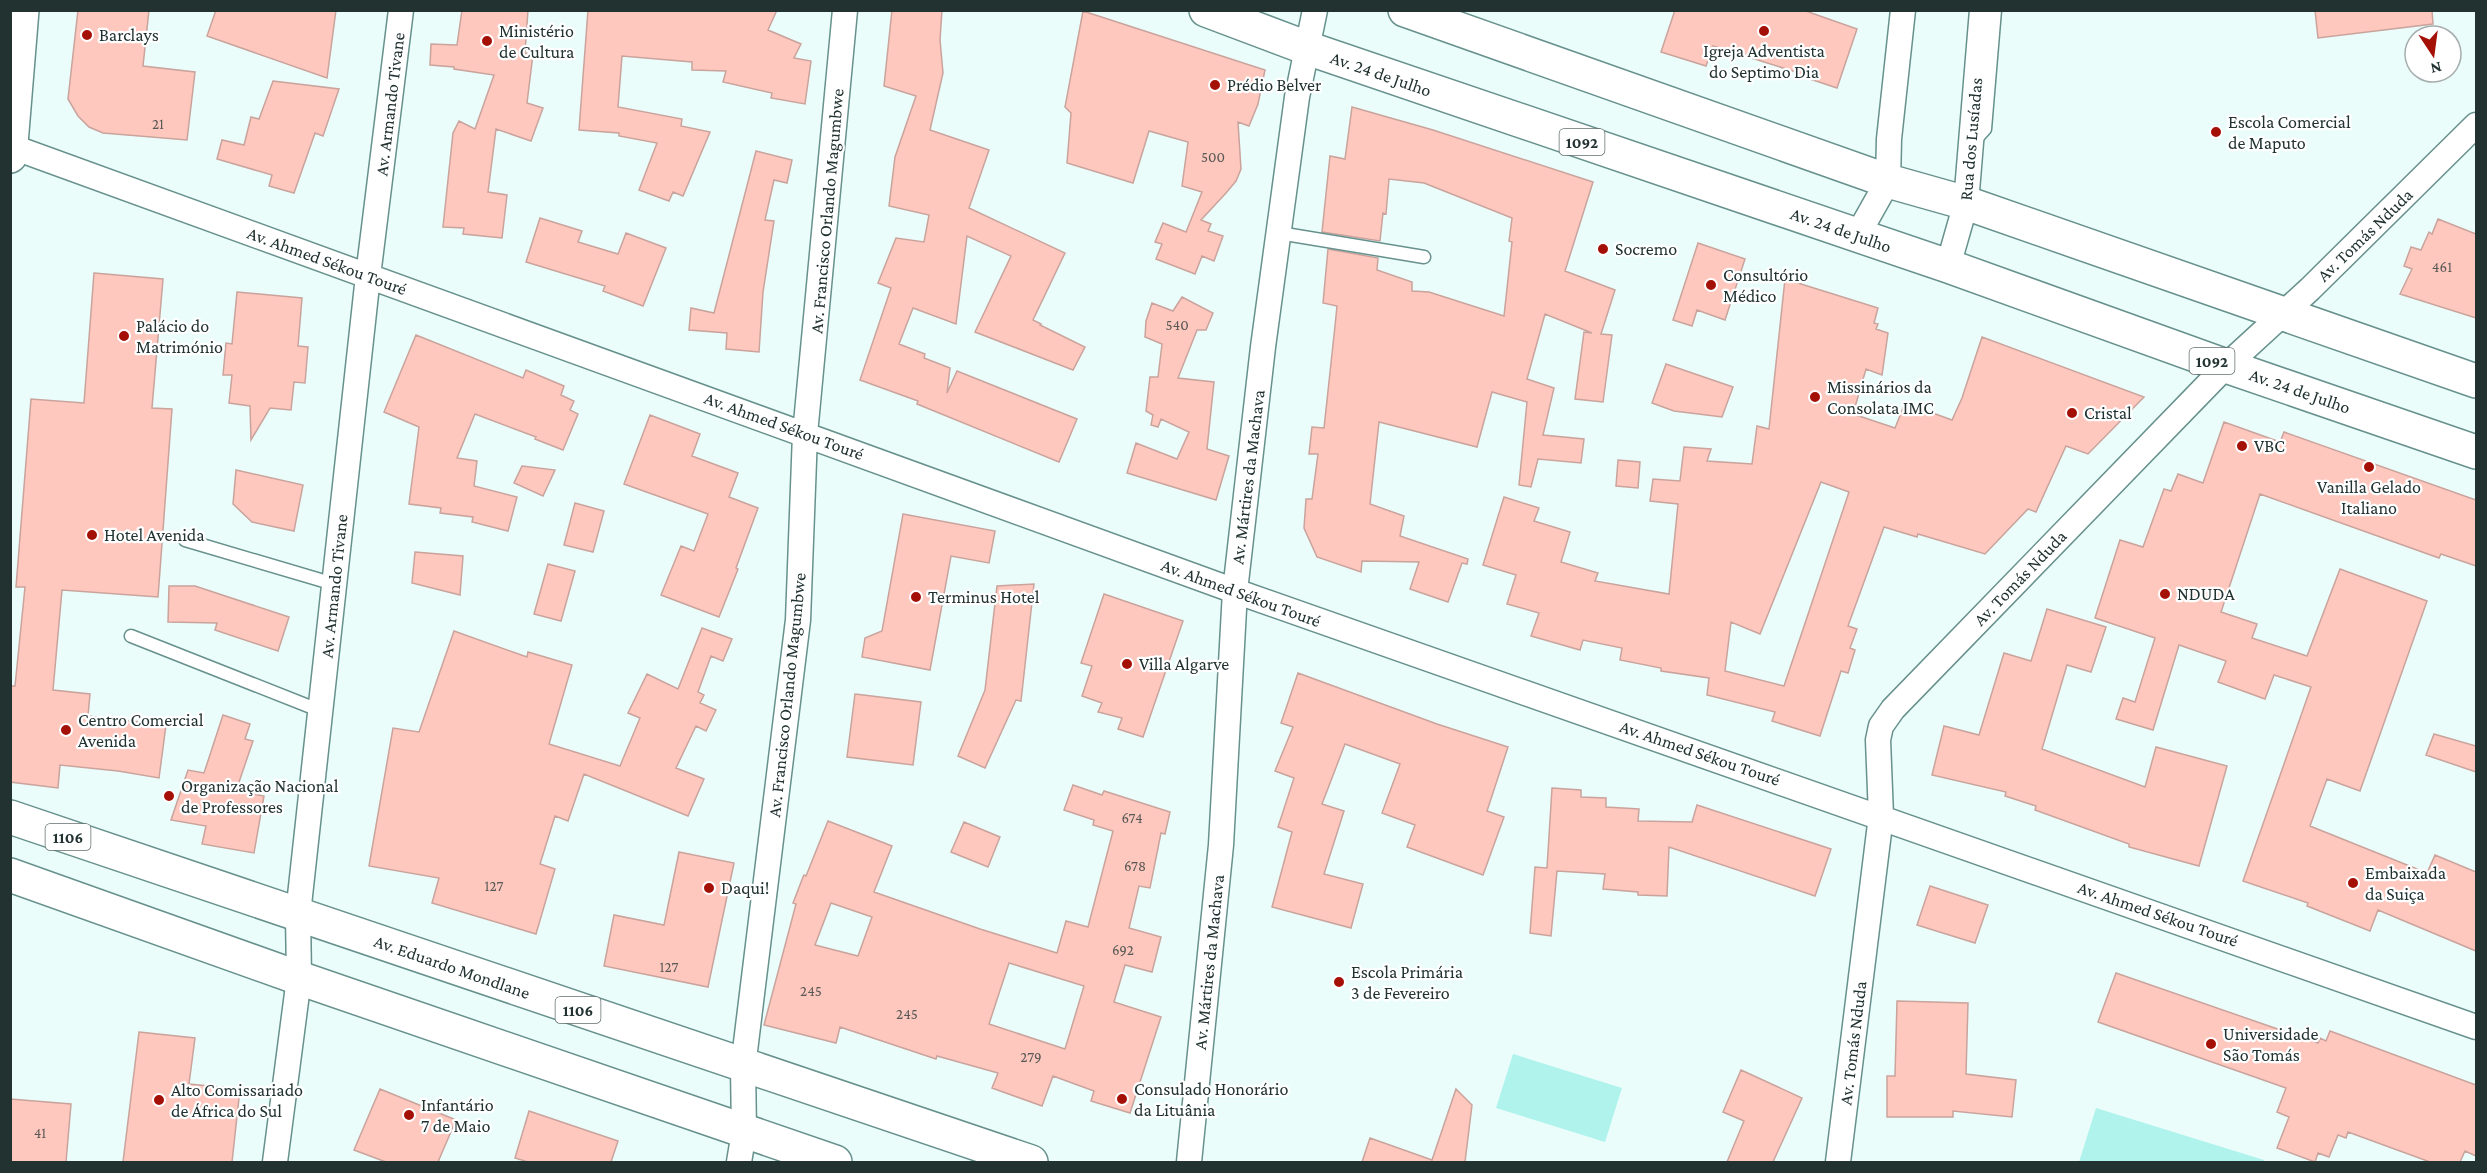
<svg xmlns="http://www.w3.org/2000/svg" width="2487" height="1173" viewBox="0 0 2487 1173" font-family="'Crimson Pro',serif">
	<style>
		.green { fill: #b0f3ed }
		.building { fill: #fec8bf; stroke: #c9a39c; stroke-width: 1.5; fill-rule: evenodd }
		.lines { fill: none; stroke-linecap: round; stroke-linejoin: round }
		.lane-casing { stroke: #67918d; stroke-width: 15 }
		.street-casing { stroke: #67918d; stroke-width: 27 }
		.primary-casing { stroke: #67918d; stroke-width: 36 }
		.lane { stroke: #fff; stroke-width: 12 }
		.street { stroke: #fff; stroke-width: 24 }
		.primary { stroke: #fff; stroke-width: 33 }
		.poi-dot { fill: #a51006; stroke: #fff; stroke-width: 2 }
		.labels { text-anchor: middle; stroke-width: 4.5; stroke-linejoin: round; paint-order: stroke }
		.number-label { font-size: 15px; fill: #585854 }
		.shield { fill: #fff; stroke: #64706f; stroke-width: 1.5 }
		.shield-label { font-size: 16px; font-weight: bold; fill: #213231 }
		.poi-label { font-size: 18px; fill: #213231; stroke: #fff; text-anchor: start }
		.street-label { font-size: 18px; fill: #213231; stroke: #fff }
	</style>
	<rect width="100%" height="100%" fill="#ebfdfb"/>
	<!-- green -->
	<path class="green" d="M1513,1054L1622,1088L1605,1142L1496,1108Z
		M2096,1108L2264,1160L2263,1162H2079Z"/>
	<!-- building -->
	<path class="building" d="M78,10H149L143,66L195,72L187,140L103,133L89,127L78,116L68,99Z
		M216,10H336L327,78L207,36Z
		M462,10H528L525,53L533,54L527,103L543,108L531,141L496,129L488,192L507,195L502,238L463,234L464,228L443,227L453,133L459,121L475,129L494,75L454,69V67L430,65L431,44L457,45Z
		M588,10H777L768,30L801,44L794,58L811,61L805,104L771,98L772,93L723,82L726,71L692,70V62L622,56L618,107L682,119L681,126L710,132L683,196L673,192L669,201L639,190L657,143L619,136V133L579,130Z
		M892,10H942L940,40L943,73L930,130L989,150L969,208L1065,253L1033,320L1041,324L1040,325L1085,347L1073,370L975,332L1011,256L967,236L956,324L913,308L899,344L925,354L924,358L950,368L947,393L957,371L1077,419L1059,462L917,404L918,401L860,380L891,288L878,283L896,238L924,242L929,215L889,206L895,157L916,96L884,86Z
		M1675,10H1803L1857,29L1837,88L1798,75L1799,73L1713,46L1706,66L1661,52Z
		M2315,10H2432L2433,24L2318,38Z
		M1083,11L1265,70L1258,104L1249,126L1238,122L1241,169L1236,181L1226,193L1201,220L1211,224L1208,231L1223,236L1214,261L1202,256L1195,274L1156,259L1162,244L1155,242L1163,223L1186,232L1202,192L1182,186L1188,142L1149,131L1133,183L1067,163L1071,113L1065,107Z
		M273,81L339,89L323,136L315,133L294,193L269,186L272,175L217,159L222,140L244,145L251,117L259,119Z
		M1352,107L1433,130L1593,182L1565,271L1615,290L1601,334L1612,335L1603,402L1575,399L1584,332L1592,333L1545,314L1527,379L1554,388L1543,435L1584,439L1581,463L1538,459L1531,487L1519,485L1527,402L1492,392L1477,447L1379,422L1370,504L1404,516L1400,536L1468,559L1467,564L1462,563L1448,602L1410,589L1419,562L1362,561L1361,572L1317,557L1304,528L1306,499H1312L1318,454H1309L1312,427L1324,428L1335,326L1337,306L1323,303L1328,249L1378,258L1377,270L1412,282V291L1429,292L1504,316L1512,242L1509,241L1512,218L1424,183L1389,179L1386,214L1383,213L1380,241L1322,232L1330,156L1345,159Z
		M756,151L792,160L787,183L774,180L765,220L774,221L763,292L759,352L726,349L727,333L689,330L691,308L714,313Z
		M540,218L582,231L578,242L618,254L626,233L666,248L643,306L603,291L605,286L526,262Z
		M2438,219L2476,234V318L2400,294L2412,269L2404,266L2411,247L2421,250L2429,232L2432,234Z
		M1698,243L1745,259L1725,320L1697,310L1692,326L1673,320Z
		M94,273L163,279L152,408L172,409L158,597L62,590L53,690L90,694L88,716L166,725L159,778L118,771L60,765L58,788L10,782V686H15L25,587H16L31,399L84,403Z
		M1785,279L1878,308L1874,323L1878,324L1876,329L1888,333L1882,375L1866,369L1853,414L1895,428L1905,403L1952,420L1962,398L1982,337L2144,397L2088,454L2066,446L2036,512L2028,509L1985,554L1918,534L1917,537L1884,527L1848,626L1857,629L1850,648L1855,650L1848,673L1841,671L1820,736L1772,721L1775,712L1707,695L1709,678L1661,671V668L1620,660L1622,648L1583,640L1580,650L1531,636L1539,613L1507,604L1516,575L1483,565L1504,497L1539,508L1534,521L1570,532L1561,562L1598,573L1595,581L1669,594L1678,504L1650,501L1653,479L1680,481L1684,447L1711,449L1707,461L1752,464L1757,426L1769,429ZM1821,482L1849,492L1784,686L1725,671L1731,622L1760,634Z
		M237,292L302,298L298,346L308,347L305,383L294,382L291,410L270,408L251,440L250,406L229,403L232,375H223L226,343L232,344Z
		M1182,297L1213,313L1206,330H1197L1178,378L1214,382L1207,449L1229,456L1216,500L1127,473L1136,443L1177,459L1189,432L1161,419L1158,427L1151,425L1153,415L1146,411L1150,377H1158L1162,344L1145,337L1146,321L1152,303L1173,311Z
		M416,335L523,378L526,370L564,386L561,395L574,401L570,410L578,414L563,450L535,439L536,437L475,414L457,458L477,461L474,486L517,497L508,531L472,522L473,517L440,513L441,508L409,504L419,427L384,412Z
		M1666,364L1733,387L1722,417L1674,411L1652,403Z
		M650,415L700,434L692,456L738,473L729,497L758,508L736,568L738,569L719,617L661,595L681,546L694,551L708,514L624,484Z
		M2224,422L2280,442L2284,432L2476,500V566L2441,554L2439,558L2260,494L2221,612L2257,624L2252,638L2307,656L2340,569L2427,601L2360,791L2327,779L2310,826L2427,873L2435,855L2476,872V951L2378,910L2370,931L2307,906L2308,903L2243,881L2311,687L2274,675L2265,699L2218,682L2226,661L2179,645L2153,730L2116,719L2123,698L2135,702L2155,638L2095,618L2120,540L2143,547L2164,489L2171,491L2178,474L2203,483Z
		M1618,460L1640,462L1638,488L1616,486Z
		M522,466L555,470L543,496L514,483Z
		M236,470L303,485L294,531L252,522L233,504Z
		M575,503L604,511L593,552L564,545Z
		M903,514L995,531L989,563L951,556L930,670L862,657L865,638L882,631Z
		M415,552L463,556L460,595L412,583Z
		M548,564L575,571L561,621L534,614Z
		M1034,584L1021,701L1016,700L985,768L958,756L985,690L997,586Z
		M169,586H195L289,617L278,651L215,630L217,623L168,622Z
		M1104,594L1183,621L1143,737L1118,729L1122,718L1098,712L1102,703L1082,696L1092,666L1081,663Z
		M2047,609L2106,627L2091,672L2067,665L2042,749L2145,787L2156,747L2227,766L2199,866L2129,847V844L2035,810L2036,806L2005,796L2006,792L1932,775L1944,726L1979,735L2004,653L2031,661Z
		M702,628L732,639L723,661L711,656L698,692L704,695L700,703L716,710L706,731L696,726L676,768L704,779L688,816L584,774L568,821L555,816L540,864L555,869L536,934L432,903L439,878L369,866L393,728L419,732L454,631L527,657L528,652L572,665L549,744L620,766L640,718L628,713L647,674L678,689Z
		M1298,673L1437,724L1508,747L1487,811L1504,817L1483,875L1407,847L1415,825L1382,813L1400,764L1345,744L1322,804L1344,811L1324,874L1363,884L1351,928L1272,907L1292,832L1278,827L1294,778L1275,771L1293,727L1281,723Z
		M855,694L921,702L913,765L847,757Z
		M223,715L250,724L245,739L253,741L236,791L264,796L254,853L202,844L206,826L171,820L188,770L204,773Z
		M2434,734L2476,746V772L2426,755Z
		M1073,785L1102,795L1104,791L1170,812L1165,834L1161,833L1150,888L1139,886L1129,928L1161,937L1152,972L1125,965L1114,1002L1161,1017L1130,1113L1091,1101L1094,1091L1053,1076L1042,1106L992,1088L998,1073L937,1056L936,1059L840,1027L836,1043L764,1025L796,904L793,903L803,877L804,875L806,876L828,821L892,846L874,892L980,929L1057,953L1066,921L1088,927L1113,831L1093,825L1094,820L1064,810ZM831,903L872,917L858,956L815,945ZM1009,963L1084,986L1065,1049L989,1024Z
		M1552,788L1581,790V797L1606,798V807L1639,809L1638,821L1692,822L1697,805L1831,849L1815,896L1669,847L1667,896L1638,895V892L1603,889L1605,874L1557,871L1551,936L1530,933L1535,867L1547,868Z
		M964,822L1000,837L988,867L951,852Z
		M679,852L734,863L708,987L604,966L614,915L664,925Z
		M1930,886L1988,905L1975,943L1917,925Z
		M2116,973L2318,1043L2320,1038L2326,1041L2330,1031L2476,1085V1156L2465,1151L2460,1162H2430L2348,1132L2346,1138L2338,1135L2329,1157L2318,1153L2315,1162L2277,1148L2289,1117L2277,1112L2286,1088L2098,1022Z
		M1897,1001L1968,1003L1966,1074L2016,1080L2012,1117L1953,1111V1117H1887V1076H1895Z
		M139,1032L195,1038L189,1084L240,1089L232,1162H123Z
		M1741,1070L1802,1098L1773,1162H1727L1744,1121L1723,1112Z
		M380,1089L456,1120L438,1162H386L354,1150Z
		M1456,1089L1472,1105L1465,1162H1362L1370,1138L1432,1160Z
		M10,1099L71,1104L66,1162H10Z
		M529,1111L618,1141L611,1162H528L515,1158Z"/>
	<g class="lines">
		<!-- lane casing -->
		<g class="lane-casing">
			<path id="lane" d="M1975,140L1985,129L1995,10
				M1279,233L1424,257
				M185,540L334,584
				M131,636L321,711"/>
		</g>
		<!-- street casing -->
		<g class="street-casing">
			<path id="street" d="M10,146L1235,591L2476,1027
				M1857,236L1888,181L1889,139L1903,10
				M1948,266L1966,203L1982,10
				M275,1162L299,978L298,914L368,276L401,10
				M739,1162L744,1132L743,1067L798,620L805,434L845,10
				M1189,1162L1221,845L1235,591L1263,347L1297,97L1315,10
				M1838,1162L1881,816L1878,740L1881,726L1893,709L2226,366L2310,289L2476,125"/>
		</g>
		<!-- primary casing -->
		<g class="primary-casing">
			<path id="primary" d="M1206,10L1307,48L1948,266L2226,366L2476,452
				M1405,10L1888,181L1966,203L2476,381
				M10,156L22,10
				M10,817L1031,1162
				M10,875L299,978L835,1162"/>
		</g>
		<!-- lane -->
		<use href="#lane" class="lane"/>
		<!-- street -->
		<use href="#street" class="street"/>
		<!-- primary -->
		<use href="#primary" class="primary"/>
	</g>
	<!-- markers -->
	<g class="poi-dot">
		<circle cx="1764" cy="31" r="6"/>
		<circle cx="87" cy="35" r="6"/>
		<circle cx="487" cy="41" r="6"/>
		<circle cx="1215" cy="85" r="6"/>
		<circle cx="2216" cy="132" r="6"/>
		<circle cx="1603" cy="249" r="6"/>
		<circle cx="1711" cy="285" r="6"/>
		<circle cx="124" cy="336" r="6"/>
		<circle cx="1815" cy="397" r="6"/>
		<circle cx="2072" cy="413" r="6"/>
		<circle cx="2242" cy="446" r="6"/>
		<circle cx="2369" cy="467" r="6"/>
		<circle cx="92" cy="535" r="6"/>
		<circle cx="2165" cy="594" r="6"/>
		<circle cx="916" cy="597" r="6"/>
		<circle cx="1127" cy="664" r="6"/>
		<circle cx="66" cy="730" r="6"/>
		<circle cx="169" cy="796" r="6"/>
		<circle cx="2353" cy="883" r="6"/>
		<circle cx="709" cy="888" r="6"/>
		<circle cx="1339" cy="982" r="6"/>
		<circle cx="2211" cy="1044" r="6"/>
		<circle cx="1122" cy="1099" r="6"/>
		<circle cx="159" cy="1100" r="6"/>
		<circle cx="409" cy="1115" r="6"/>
	</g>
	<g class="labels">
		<!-- number labels -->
		<g class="number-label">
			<text x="158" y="129">21</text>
			<text x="1213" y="162">500</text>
			<text x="2442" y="272">461</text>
			<text x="1177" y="330">540</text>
			<text x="1132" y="823">674</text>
			<text x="1135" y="871">678</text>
			<text x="494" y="891">127</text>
			<text x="1123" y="955">692</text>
			<text x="669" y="972">127</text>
			<text x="811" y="996">245</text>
			<text x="907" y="1019">245</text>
			<text x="1031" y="1062">279</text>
			<text x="40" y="1138">41</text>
		</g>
		<!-- shield labels -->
		<g class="shield">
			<rect x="1559.5" y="129" width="45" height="26" rx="4.5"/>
			<rect x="2189.5" y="348" width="45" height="26" rx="4.5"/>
			<rect x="45.5" y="824" width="45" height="26" rx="4.5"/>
			<rect x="555.5" y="997" width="45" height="26" rx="4.5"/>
		</g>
		<g class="shield-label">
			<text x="1582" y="148">1092</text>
			<text x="2212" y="367">1092</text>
			<text x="68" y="843">1106</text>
			<text x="578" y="1016">1106</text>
		</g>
		<!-- poi labels -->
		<g class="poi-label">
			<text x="499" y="37">Ministério<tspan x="499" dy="21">de Cultura</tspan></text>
			<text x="99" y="41">Barclays</text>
			<text x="1764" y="57" text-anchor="middle">Igreja Adventista<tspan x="1764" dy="21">do Septimo Dia</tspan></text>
			<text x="1227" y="91">Prédio Belver</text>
			<text x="2228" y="128">Escola Comercial<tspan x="2228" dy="21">de Maputo</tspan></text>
			<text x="1615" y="255">Socremo</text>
			<text x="1723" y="281">Consultório<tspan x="1723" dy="21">Médico</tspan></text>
			<text x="136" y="332">Palácio do<tspan x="136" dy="21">Matrimónio</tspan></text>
			<text x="1827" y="393">Missinários da<tspan x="1827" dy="21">Consolata IMC</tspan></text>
			<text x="2084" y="419">Cristal</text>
			<text x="2254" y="452">VBC</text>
			<text x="2369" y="493" text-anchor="middle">Vanilla Gelado<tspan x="2369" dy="21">Italiano</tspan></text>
			<text x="104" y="541">Hotel Avenida</text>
			<text x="2177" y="600">NDUDA</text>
			<text x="928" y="603">Terminus Hotel</text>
			<text x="1139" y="670">Villa Algarve</text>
			<text x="78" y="726">Centro Comercial<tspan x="78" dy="21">Avenida</tspan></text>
			<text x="181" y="792">Organização Nacional<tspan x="181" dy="21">de Professores</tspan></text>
			<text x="2365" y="879">Embaixada<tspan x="2365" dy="21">da Suiça</tspan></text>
			<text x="721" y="894">Daqui!</text>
			<text x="1351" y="978">Escola Primária<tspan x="1351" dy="21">3 de Fevereiro</tspan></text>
			<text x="2223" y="1040">Universidade<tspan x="2223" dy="21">São Tomás</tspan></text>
			<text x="1134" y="1095">Consulado Honorário<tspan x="1134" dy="21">da Lituânia</tspan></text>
			<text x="171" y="1096">Alto Comissariado<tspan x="171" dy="21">de África do Sul</tspan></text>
			<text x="421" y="1111">Infantário<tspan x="421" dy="21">7 de Maio</tspan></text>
		</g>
		<!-- street labels -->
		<g class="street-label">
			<text transform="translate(1381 74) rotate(19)" y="6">Av. 24 de Julho</text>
			<text transform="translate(390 104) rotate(-83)" y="6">Av. Armando Tivane</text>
			<text transform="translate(1971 139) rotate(-85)" y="6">Rua dos Lusíadas</text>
			<text transform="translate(827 211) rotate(-85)" y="6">Av. Francisco Orlando Magumbwe</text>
			<text transform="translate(1841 230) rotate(19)" y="6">Av. 24 de Julho</text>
			<text transform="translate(2365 235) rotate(-44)" y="6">Av. Tomás Nduda</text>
			<text transform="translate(327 261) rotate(20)" y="6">Av. Ahmed Sékou Touré</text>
			<text transform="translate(2300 391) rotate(19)" y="6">Av. 24 de Julho</text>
			<text transform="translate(784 426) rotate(20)" y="6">Av. Ahmed Sékou Touré</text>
			<text transform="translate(1248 477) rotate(-83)" y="6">Av. Mártires da Machava</text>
			<text transform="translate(2020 578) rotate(-46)" y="6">Av. Tomás Nduda</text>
			<text transform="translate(334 586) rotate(-84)" y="6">Av. Armando Tivane</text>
			<text transform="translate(1241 593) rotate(20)" y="6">Av. Ahmed Sékou Touré</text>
			<text transform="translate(787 695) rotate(-84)" y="6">Av. Francisco Orlando Magumbwe</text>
			<text transform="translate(1700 753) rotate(19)" y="6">Av. Ahmed Sékou Touré</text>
			<text transform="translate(2158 914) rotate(19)" y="6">Av. Ahmed Sékou Touré</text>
			<text transform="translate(1209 962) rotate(-84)" y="6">Av. Mártires da Machava</text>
			<text transform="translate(452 967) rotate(19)" y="6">Av. Eduardo Mondlane</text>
			<text transform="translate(1853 1043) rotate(-83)" y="6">Av. Tomás Nduda</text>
		</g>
	</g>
	<!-- border -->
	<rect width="2487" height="1173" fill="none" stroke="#213231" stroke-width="24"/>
	<!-- north arrow -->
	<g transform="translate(2433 54) rotate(167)"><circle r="28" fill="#ffffff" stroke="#a6adad" stroke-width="1.5"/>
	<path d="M0-4.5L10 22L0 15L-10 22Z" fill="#a51006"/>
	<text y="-9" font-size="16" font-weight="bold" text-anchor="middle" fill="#213231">N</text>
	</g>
</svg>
